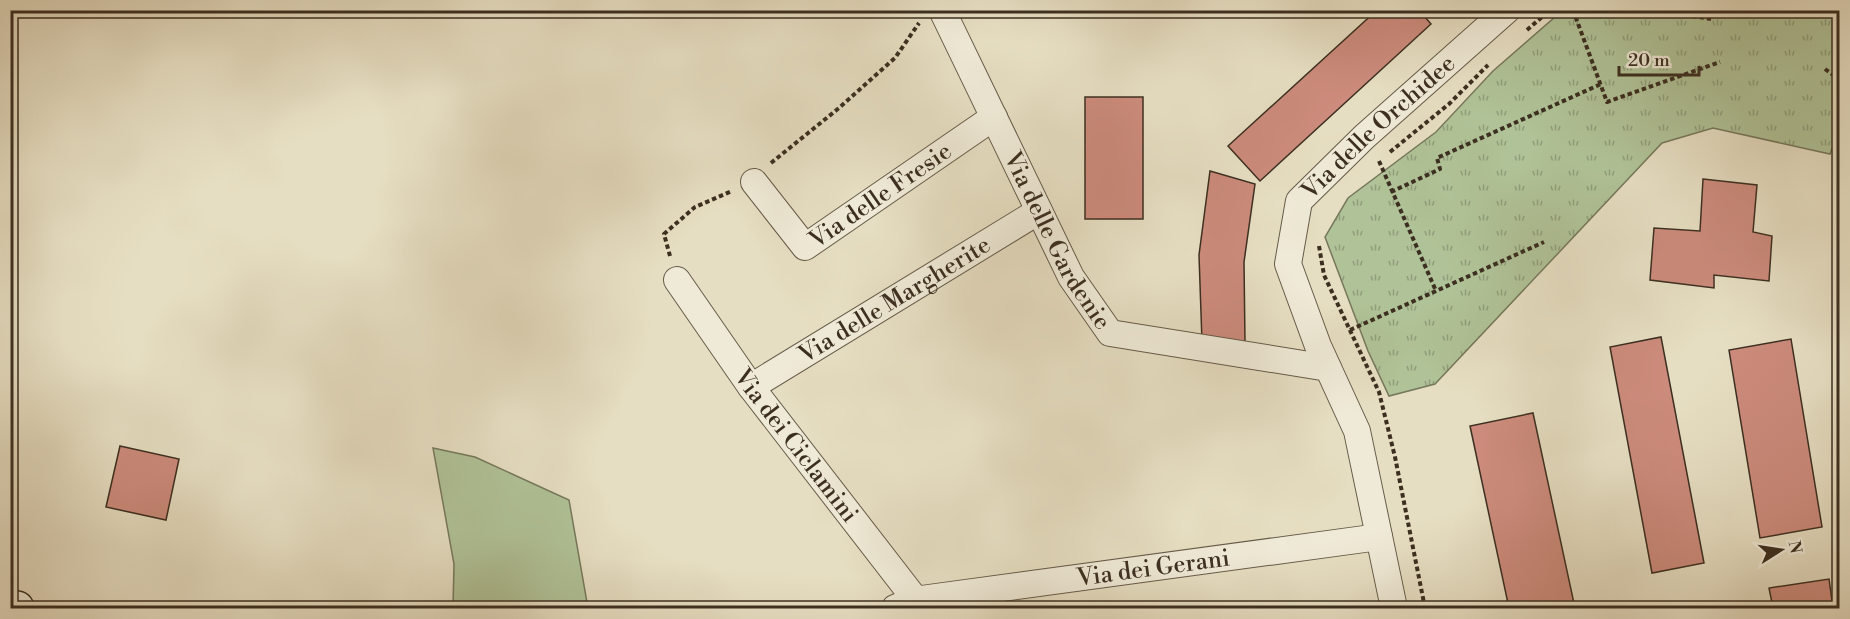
<svg xmlns="http://www.w3.org/2000/svg" width="1850" height="619" viewBox="0 0 1850 619" font-family="'Libre Bodoni',serif">
	<style>
		.grass { fill: #b0c297; stroke: #76785c; stroke-width: 1.5 }
		.park { fill: url(#park-tufts); stroke: #76785c; stroke-width: 1.5 }
		.building { fill: #cc8b7c; stroke: #3c2f21; stroke-width: 1.5 }
		.lines { fill: none; stroke-linecap: round; stroke-linejoin: round }
		.street-casing { stroke: #665b49; stroke-width: 28 }
		.secondary-casing { stroke: #3c2f21; stroke-width: 36 }
		.path { stroke: #3c2f21; stroke-width: 4; stroke-dasharray: 4.5 3; stroke-linecap: butt }
		.street { stroke: #efead7; stroke-width: 26 }
		.secondary { stroke: #efead7; stroke-width: 33 }
		.labels { text-anchor: middle; stroke-width: 4.5; stroke-linejoin: round; paint-order: stroke }
		.street-label { font-size: 24px; fill: #3c2f21; stroke: #efead7 }
	</style>
	<defs>
		<pattern id="park-tufts" width="24" height="20" patternUnits="userSpaceOnUse" patternTransform="scale(1.5)"><rect width="24" height="20" fill="#b0c297"/><path d="M3 7l-1-3M5 7V3M7 7l1-3M15 17l-1-3M17 17v-4M19 17l1-3" fill="none" stroke="#909e7b"/></pattern>
	</defs>
	<rect width="100%" height="100%" fill="#e6dec2"/>
	<filter id="stains"><feTurbulence type="fractalNoise" baseFrequency=".00333" numOctaves="4"/><feColorMatrix values="0 0 0 0 .2 0 0 0 0 .09 0 0 0 0 .02 0 0 0 .5 -.17"/></filter>
	<radialGradient id="worn" r=".72"><stop offset=".6" stop-color="#630" stop-opacity="0"/><stop offset="1" stop-color="#630" stop-opacity=".3"/></radialGradient>
	<!-- grass -->
	<path class="grass" d="M433,448L475,457L569,500L588,608H453L454,564Z"/>
	<!-- park -->
	<path class="park" d="M1563,10L1839,11V129L1830,154L1713,128L1662,143L1435,384L1389,396L1368,351L1325,237L1348,198L1436,132L1493,71Z"/>
	<!-- building -->
	<path class="building" d="M1377,10H1419L1431,24L1260,181L1228,146Z
		M1085,97H1143V219H1085Z
		M1210,171L1255,184L1244,262L1245,342H1202L1199,255Z
		M1703,179L1757,185L1753,232L1772,236L1769,281L1714,275V288L1650,280L1654,228L1700,231Z
		M1661,337L1704,563L1652,573L1610,347Z
		M1791,339L1822,527L1760,538L1729,350Z
		M1533,413L1575,608H1509L1470,426Z
		M120,446L179,459L166,520L106,507Z
		M1829,579L1833,608H1773L1769,588Z"/>
	<g class="lines">
		<!-- street casing -->
		<g class="street-casing">
			<g id="street">
				<path id="s1" d="M942,10L1071,277L1110,333L1328,368"/>
				<path id="s2" d="M754,182L805,247L994,117"/>
				<path id="s3" d="M677,280L751,387L922,608"/>
				<path id="s4" d="M751,387L1039,211"/>
				<path id="s5" d="M895,608L914,600L1379,537"/>
				<path id="s6" d="M1394,608L1357,431L1318,346L1288,264L1299,201L1364,137L1507,10"/>
			</g>
		</g>
		<!-- secondary casing -->
		<g class="secondary-casing">
			<path id="secondary" d="M10,607L17,608"/>
		</g>
		<!-- path -->
		<path class="path" d="M1573,10L1607,102L1720,62
			M1655,10L1711,19
			M1527,30L1550,10
			M1825,69L1840,80
			M1390,152L1449,104L1488,65
			M1379,161L1436,291
			M771,163L839,108L895,58L919,23
			M1391,192L1440,169L1437,158L1601,84
			M1319,246L1324,275L1379,392L1395,457L1425,608
			M670,256L664,234L695,207L732,191
			M1350,330L1544,242"/>
		<!-- street -->
		<use href="#street" class="street"/>
		<!-- secondary -->
		<use href="#secondary" class="secondary"/>
	</g>
	<g class="labels">
		<!-- street labels -->
		<g class="street-label">
			<text dy="8" stroke="none"><textPath href="#s6" startOffset="534">Via delle Orchidee</textPath></text>
			<text dy="8" stroke="none"><textPath href="#s2" startOffset="174">Via delle Fresie</textPath></text>
			<text dy="8" stroke="none"><textPath href="#s1" startOffset="258">Via delle Gardenie</textPath></text>
			<text dy="8" stroke="none"><textPath href="#s4" startOffset="168">Via delle Margherite</textPath></text>
			<text dy="8" stroke="none"><textPath href="#s3" startOffset="204">Via dei Ciclamini</textPath></text>
			<text dy="8" stroke="none"><textPath href="#s5" startOffset="262">Via dei Gerani</textPath></text>
		</g>
	</g>
	<!-- margin -->
	<rect width="1850" height="619" fill="none" stroke="#e6dec2" stroke-width="36"/>
	<rect x="12" y="12" width="1826" height="595" fill="none" stroke="#3c2f21" stroke-width="3"/>
	<rect x="18" y="18" width="1814" height="583" fill="none" stroke="#3c2f21" stroke-width="1.5"/>
	<!-- north arrow -->
	<g transform="translate(1781 550) rotate(78)" stroke="#efead7" stroke-width="4.5" paint-order="stroke">
	<path d="M0-4.5L10 22L0 15L-10 22Z" fill="#3c2f21"/>
	<text y="-9" font-size="16" font-weight="bold" text-anchor="middle" fill="#3c2f21">N</text>
	</g>
	<!-- scale -->
	<path d="M1619 66v9h80v-9" fill="none" stroke="#3c2f21" stroke-width="3"/>
	<text x="1628" y="66" font-size="18" fill="#3c2f21" stroke="#efead7" stroke-width="4.5" paint-order="stroke">20 m</text>
	<rect width="100%" height="100%" filter="url(#stains)"/>
	<rect width="100%" height="100%" fill="url(#worn)"/>
</svg>
